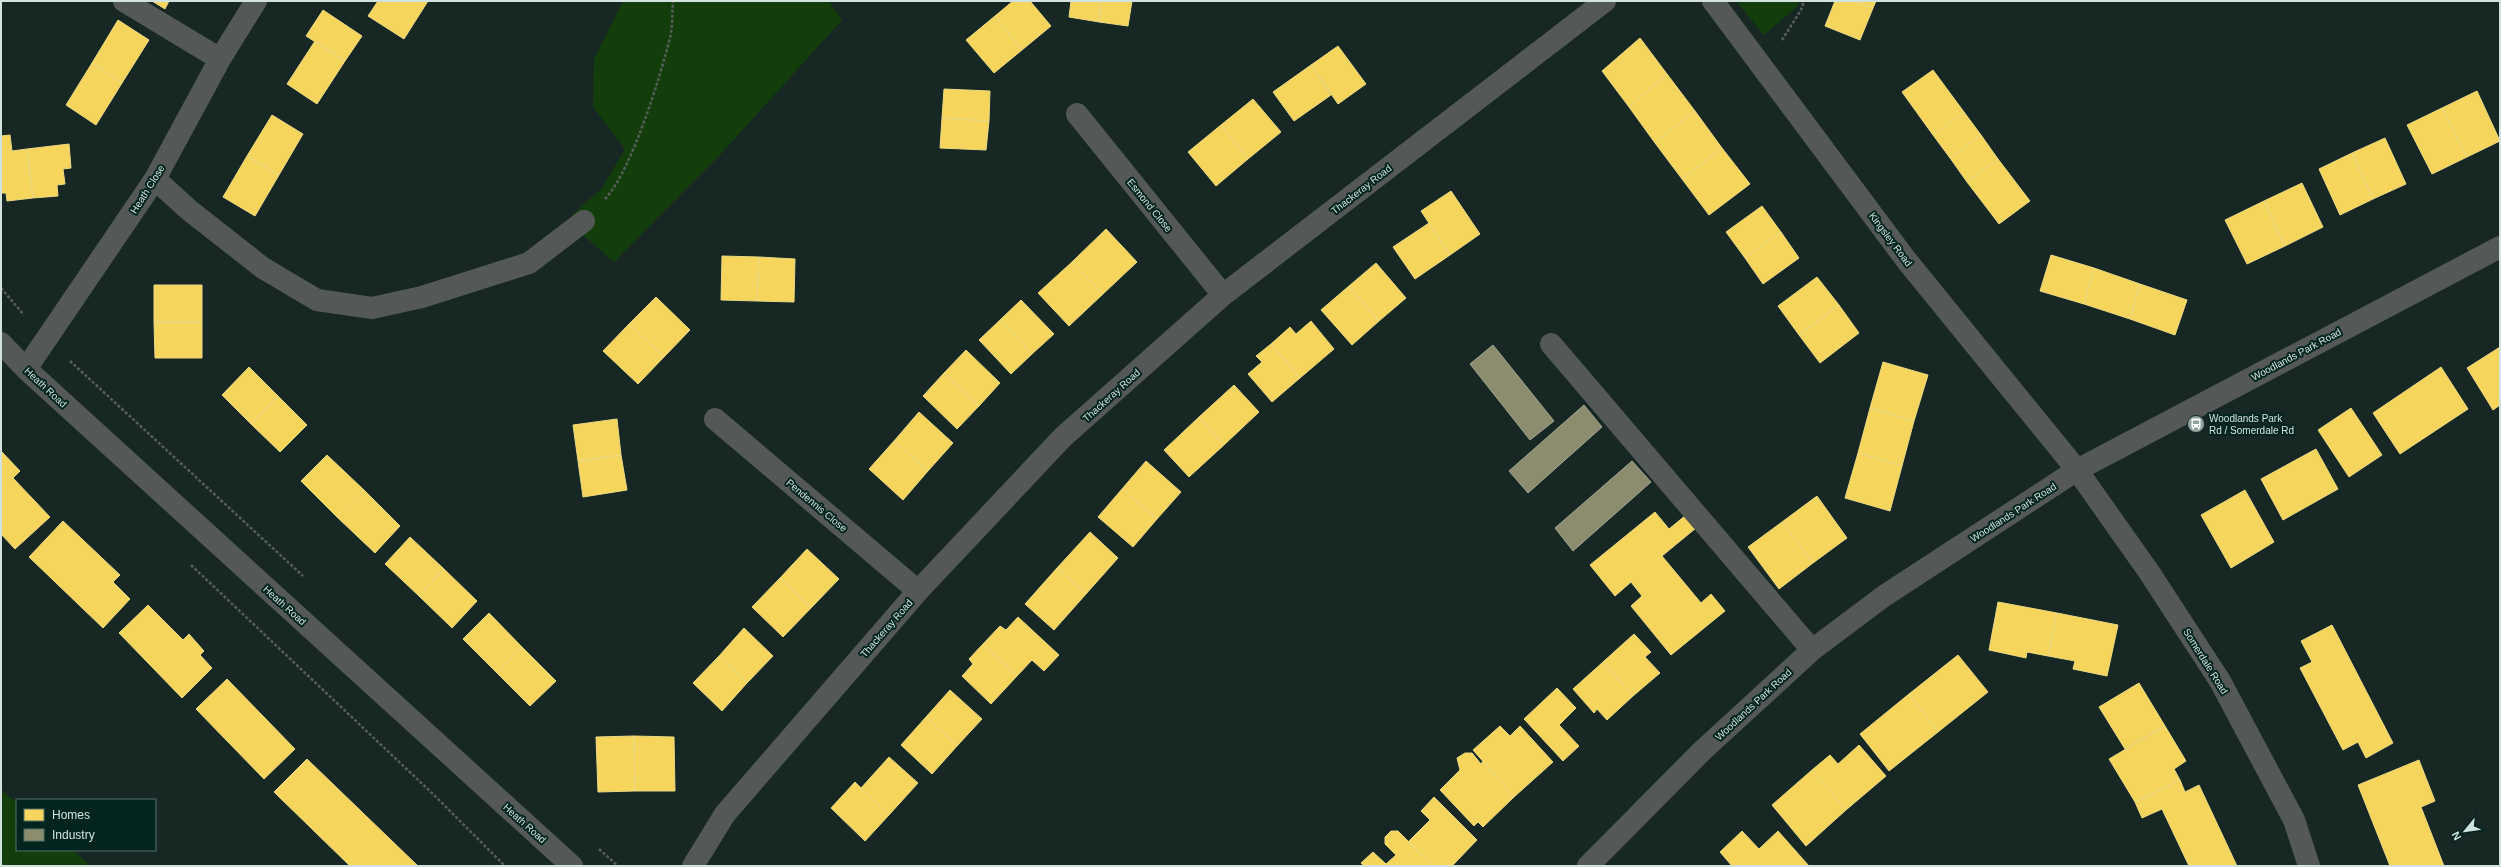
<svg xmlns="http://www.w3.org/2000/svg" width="2501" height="867" viewBox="0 0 2501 867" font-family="Helvetica,sans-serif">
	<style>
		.green { fill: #133e0c }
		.homes { fill: #f6d55c; stroke: #ebd983 }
		.industry { fill: #8c8c6e; stroke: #a1a690 }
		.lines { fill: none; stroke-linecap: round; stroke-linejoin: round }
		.path { stroke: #575e5c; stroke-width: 2.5; stroke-dasharray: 3 2; stroke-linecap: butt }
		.minor { stroke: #545957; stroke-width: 22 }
		.labels { text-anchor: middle; stroke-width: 4; stroke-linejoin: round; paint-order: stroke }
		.street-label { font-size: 10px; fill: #d2e3df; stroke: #04241e }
		.poi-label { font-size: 10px; fill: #d2e3df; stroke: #04241e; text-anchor: start }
	</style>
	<rect width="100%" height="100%" fill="#162724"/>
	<!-- green -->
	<path class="green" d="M623,1H829L842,20L718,157L614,262L585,237L572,215L602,188L625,149L593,107L594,59Z
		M1736,1H1799L1797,7L1764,35Z
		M1,790L17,803V850H73L90,866H1Z"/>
	<!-- homes -->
	<path class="homes" d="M152,1H169L165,9Z
		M378,1H428L404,39L368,16Z
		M1013,1H1030L1051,26L1022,50L995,16Z
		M1071,1H1101L1099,22L1069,17Z
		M1101,1H1132L1128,26L1099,22Z
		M1835,1H1855L1873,8L1860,40L1825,26Z
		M1855,1H1876L1873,8Z
		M323,10L362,36L345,61L306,36Z
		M995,16L1022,50L994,73L966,40Z
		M118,20L149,40L122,83L92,63Z
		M1640,38L1667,74L1629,107L1602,71Z
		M315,41L345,61L317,104L287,84Z
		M1338,46L1366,84L1338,104L1311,65Z
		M92,63L122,83L96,125L66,105Z
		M1311,65L1331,95L1294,121L1273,92Z
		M1933,70L1964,112L1933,135L1902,92Z
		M1667,74L1695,111L1655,143L1629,107Z
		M944,89L990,91L989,121L942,118Z
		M2477,91L2500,141L2467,157L2442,108Z
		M1253,99L1281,132L1248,159L1221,125Z
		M2442,108L2467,157L2432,174L2407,125Z
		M1695,111L1722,148L1682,179L1655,143Z
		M1964,112L1981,135L1950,158L1933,135Z
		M272,115L303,134L279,175L247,156Z
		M942,118L989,121L986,150L940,148Z
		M1221,125L1248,159L1216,186L1188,152Z
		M10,135L12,151L27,149L33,198L7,201L6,193H1V136Z
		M1981,135L1998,159L1967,182L1950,158Z
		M2385,138L2406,184L2373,199L2352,153Z
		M69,144L71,168L63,169L65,184L57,185L58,196L33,198L27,149Z
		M1722,148L1750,184L1709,215L1682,179Z
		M2352,153L2373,199L2340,215L2319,169Z
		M247,156L279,175L255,216L223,197Z
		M1998,159L2030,201L1999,224L1967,182Z
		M2302,183L2323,227L2285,246L2264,201Z
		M1451,191L1480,234L1450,255L1421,211Z
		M2264,201L2285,246L2247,264L2225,220Z
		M1762,206L1781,232L1745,258L1726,232Z
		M1429,223L1450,255L1415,279L1393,247Z
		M1106,229L1137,262L1103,294L1072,262Z
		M1781,232L1799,258L1763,284L1745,258Z
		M2051,255L2094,268L2084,304L2040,291Z
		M722,256L759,257L757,301L721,300Z
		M759,257L795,259L794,302L757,301Z
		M1072,262L1103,294L1069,326L1038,293Z
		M1376,263L1406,298L1379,321L1349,286Z
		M2094,268L2140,284L2130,319L2084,304Z
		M1817,277L1839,305L1799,335L1778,306Z
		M2140,284L2187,300L2175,335L2130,319Z
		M154,285H202V322H154Z
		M1349,286L1379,321L1352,345L1321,310Z
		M656,297L690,330L664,357L629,324Z
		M1021,300L1054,334L1032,354L1000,320Z
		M1839,305L1859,333L1820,363L1799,335Z
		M1000,320L1032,354L1011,374L979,340Z
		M1311,321L1334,349L1300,378L1271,344L1290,327L1296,334Z
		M154,322H202V358H155Z
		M629,324L664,357L638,384L603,351Z
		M1271,344L1300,378L1272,402L1248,374L1262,362L1256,356Z
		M2500,347V405L2493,410L2467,368Z
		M966,350L1000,383L979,406L944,373Z
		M1883,362L1928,375L1914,421L1870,408Z
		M249,367L278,396L251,424L222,395Z
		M2441,367L2468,409L2400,454L2373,413Z
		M944,373L979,406L957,429L923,396Z
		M1234,385L1259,412L1224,445L1199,417Z
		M278,396L307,425L280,452L251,424Z
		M1870,408L1914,421L1902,466L1858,453Z
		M2351,408L2382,455L2349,477L2318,430Z
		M919,412L953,443L928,471L894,441Z
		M1199,417L1224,445L1189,477L1164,450Z
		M617,419L621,455L578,461L573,425Z
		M894,441L928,471L903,500L869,469Z
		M2316,449L2338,489L2283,520L2261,479Z
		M1,451L20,471L13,478L50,517L15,549L1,534Z
		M1858,453L1902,466L1890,511L1845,498Z
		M327,455L364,490L337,517L301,481Z
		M621,455L627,490L583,497L578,461Z
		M1146,461L1181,492L1157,519L1122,489Z
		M1122,489L1157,519L1133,547L1098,517Z
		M364,490L400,526L375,553L337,517Z
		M2245,490L2274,542L2231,568L2201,515Z
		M1817,496L1847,538L1813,563L1782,522Z
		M1655,512L1669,529L1686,515L1696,528L1662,556L1701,603L1711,594L1725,611L1671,655L1631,606L1642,596L1631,582L1615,596L1590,565Z
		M63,521L120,575L113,582L130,599L103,628L29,557Z
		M1782,522L1813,563L1779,589L1748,547Z
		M1090,532L1118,558L1086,594L1057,568Z
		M410,537L444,569L419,596L385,564Z
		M807,549L839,579L811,608L780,578Z
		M1057,568L1086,594L1054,630L1025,604Z
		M444,569L477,601L452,628L419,596Z
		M780,578L811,608L783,637L752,607Z
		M1998,602L2057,613L2048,656L2027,652L2026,658L1989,650Z
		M148,605L183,640L189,634L204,651L200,655L212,668L182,698L119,633Z
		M489,613L522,647L497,673L463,639Z
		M2057,613L2118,625L2107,676L2073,669L2075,661L2048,656Z
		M1018,617L1059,655L1044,671L1032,660L1017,676L983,644L1000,626L1006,630Z
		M2332,625L2393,743L2366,758L2358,742L2343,750L2300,668L2312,662L2301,641Z
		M744,628L773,656L747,683L719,656Z
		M1634,634L1651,652L1645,657L1660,673L1633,696L1603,662Z
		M983,644L1017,676L991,704L962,676L973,664L969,659Z
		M522,647L556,681L530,706L497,673Z
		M1958,655L1988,692L1938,732L1909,694Z
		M719,656L747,683L722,711L693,683Z
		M1603,662L1633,696L1607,720L1597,709L1594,713L1573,689Z
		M227,679L295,749L264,779L196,709Z
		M2139,683L2165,726L2125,749L2099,707Z
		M1557,688L1576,708L1559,725L1579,746L1563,761L1524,719Z
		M950,690L982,719L957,746L926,717Z
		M1909,694L1938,732L1889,771L1860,734Z
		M926,717L957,746L932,774L901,745Z
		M1500,726L1510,736L1520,726L1553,762L1514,797L1473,750Z
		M2165,726L2186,761L2174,769L2180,780L2135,802L2109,759Z
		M634,736L635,791L598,792L596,737Z
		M634,736L674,737L675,791H635Z
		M1859,745L1886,776L1846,810L1812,770L1830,755L1838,764Z
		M1465,753H1472L1481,764L1483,761L1514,797L1483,827L1478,822L1474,826L1440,790L1460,770L1457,758Z
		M889,757L918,783L889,815L861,788Z
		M307,759L418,866H350L274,792Z
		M2419,760L2435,801L2421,807L2444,866H2390L2358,785Z
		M1812,770L1846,810L1806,846L1772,805Z
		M2180,780L2185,792L2199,785L2237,866H2189L2162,809L2142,818L2135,802Z
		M855,782L889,815L865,841L831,808Z
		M1434,797L1477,840L1452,866H1433L1408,842L1430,820L1421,811Z
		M1391,831H1398L1433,866H1364L1361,863L1373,852L1386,864L1396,855L1385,844V837Z
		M1742,831L1759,849L1778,831L1809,866H1732L1720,852Z"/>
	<!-- industry -->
	<path class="industry" d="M1493,345L1554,421L1530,440L1470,364Z
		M1584,405L1602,427L1528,493L1509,471Z
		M1632,461L1651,482L1573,551L1555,528Z"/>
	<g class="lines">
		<!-- path -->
		<path class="path" d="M1782,40L1801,10L1804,1
			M605,199C632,170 660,77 670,38C673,26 672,13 673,1
			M1,288L24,315
			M70,361L303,576
			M191,565L433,794L505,866
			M599,849L618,866"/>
		<!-- minor -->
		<path class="minor" d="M124,1L220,59
			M1713,1L1907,261L2077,470L2149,572L2220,681L2294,820L2309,866
			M1077,114L1223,295
			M155,179L189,210L263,268L317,300L372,308L422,297L529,263L584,221
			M1,343L26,369L572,866
			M1551,344L1812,650
			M26,369L155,179L220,59L256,1
			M715,419L918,591
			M693,866L725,814L918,591L1063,437L1223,295L1605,1
			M1588,866L1702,751L1812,650L1884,596L2077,470L2500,247"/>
	</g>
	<!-- icons -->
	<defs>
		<g id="bus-disc" transform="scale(0.9)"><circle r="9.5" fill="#90a19e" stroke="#04241e"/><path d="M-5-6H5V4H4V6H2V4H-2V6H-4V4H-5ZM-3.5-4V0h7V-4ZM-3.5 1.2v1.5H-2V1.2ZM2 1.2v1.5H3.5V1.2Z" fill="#fff"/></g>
	</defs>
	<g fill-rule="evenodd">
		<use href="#bus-disc" x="2196" y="424"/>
	</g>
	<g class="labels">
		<!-- street labels -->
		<g class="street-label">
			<text transform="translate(147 189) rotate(-58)" y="4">Heath Close</text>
			<text transform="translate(1361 189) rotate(-38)" y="4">Thackeray Road</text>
			<text transform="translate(1150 205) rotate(51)" y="4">Esmond Close</text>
			<text transform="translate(1891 239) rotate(53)" y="4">Kingsley Road</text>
			<text transform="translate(2296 354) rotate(-28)" y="4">Woodlands Park Road</text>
			<text transform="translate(46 387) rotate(43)" y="4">Heath Road</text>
			<text transform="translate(1111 395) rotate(-42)" y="4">Thackeray Road</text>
			<text transform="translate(817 505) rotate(40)" y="4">Pendennis Close</text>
			<text transform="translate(2013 512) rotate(-33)" y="4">Woodlands Park Road</text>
			<text transform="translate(285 605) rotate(42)" y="4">Heath Road</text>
			<text transform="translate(886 628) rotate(-49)" y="4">Thackeray Road</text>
			<text transform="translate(2206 661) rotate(58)" y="4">Somerdale Road</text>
			<text transform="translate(1753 704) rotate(-43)" y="4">Woodlands Park Road</text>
			<text transform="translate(525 823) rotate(42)" y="4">Heath Road</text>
		</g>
		<!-- poi labels -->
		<g class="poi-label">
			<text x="2209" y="422">Woodlands Park<tspan x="2209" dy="12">Rd / Somerdale Rd</tspan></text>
		</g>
	</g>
	<!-- border -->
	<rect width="2501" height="867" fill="none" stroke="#d2e3df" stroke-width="4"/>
	<!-- legend -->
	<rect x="16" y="799" width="140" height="52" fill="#04241e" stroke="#56706b"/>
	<rect x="24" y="809" width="20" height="12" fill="#f6d55c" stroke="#56706b"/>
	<text x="52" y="819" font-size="12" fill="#d2e3df">Homes</text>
	<rect x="24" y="829" width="20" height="12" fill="#8c8c6e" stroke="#56706b"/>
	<text x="52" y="839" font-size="12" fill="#d2e3df">Industry</text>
	<!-- north arrow -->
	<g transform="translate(2465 831) rotate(241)" stroke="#04241e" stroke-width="3" paint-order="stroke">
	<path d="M0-3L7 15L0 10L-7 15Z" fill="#d2e3df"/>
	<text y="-6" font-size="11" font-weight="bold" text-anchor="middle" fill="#d2e3df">N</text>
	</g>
</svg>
